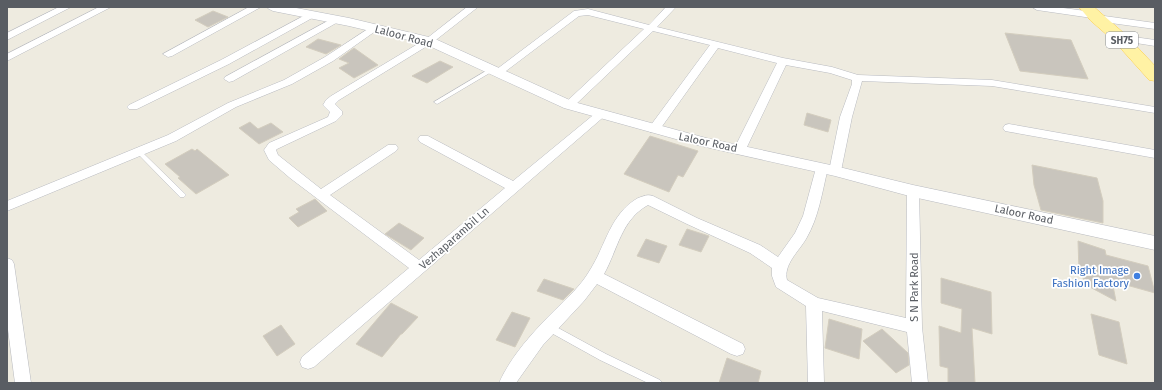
<svg xmlns="http://www.w3.org/2000/svg" width="1162" height="390" viewBox="0 0 1162 390" font-family="'Fira Sans',sans-serif">
	<style>
		.building { fill: #c9c5bd; stroke: #d3cdbe }
		.lines { fill: none; stroke-linecap: round; stroke-linejoin: round }
		.service-casing { stroke: #b9bbc1; stroke-width: 1 }
		.minor-casing { stroke: #b9bbc1; stroke-width: 1 }
		.tertiary-casing { stroke: #b9bbc1; stroke-width: 1 }
		.primary-casing { stroke: #fece49; stroke-width: 1 }
		.service { fill: #fff; fill-rule: evenodd }
		.minor { fill: #fff; fill-rule: evenodd }
		.tertiary { fill: #fff; fill-rule: evenodd }
		.primary { fill: #fff2a4; fill-rule: evenodd }
		.shop-dot { fill: #3f7fe0; stroke: #fff; stroke-width: 1.5 }
		.labels { text-anchor: middle; stroke-width: 3.5; stroke-linejoin: round; paint-order: stroke }
		.shield { fill: #fff; stroke: #8b8e92; stroke-width: 1 }
		.shield-label { font-size: 10px; font-weight: bold; fill: #595d63 }
		.street-label { font-size: 11px; fill: #595d63; stroke: #fff }
		.shop-label { font-size: 11px; fill: #366cbe; stroke: #fff; text-anchor: end }
	</style>
	<rect width="100%" height="100%" fill="#eeebe0"/>
	<!-- building -->
	<path class="building" d="M213,11L228,17L208,27L195,20Z
		M1005,33L1071,40L1088,79L1020,71Z
		M318,39L341,45L326,54L306,47Z
		M354,48L378,65L354,78L339,68L349,63L339,59Z
		M440,61L453,67L427,83L412,76Z
		M807,113L831,120L828,132L804,125Z
		M250,122L258,129L271,123L283,132L259,144L239,128Z
		M650,136L698,151L683,177L678,175L669,192L624,174Z
		M192,149L195,151L197,149L229,175L196,194L178,178L180,177L165,164Z
		M1032,165L1097,178L1103,201V223L1041,210L1034,185Z
		M315,199L327,211L298,227L289,218L299,212L296,209Z
		M399,223L424,238L411,250L385,234Z
		M687,229L709,236L701,252L679,245Z
		M646,239L667,246L659,263L637,256Z
		M1078,241L1105,250L1106,255L1148,266L1155,293L1112,281L1116,301L1088,286L1079,272Z
		M941,278L991,292L992,334L972,328L975,383H948V368L940,366L939,326L961,333L962,309L941,303Z
		M544,279L574,289L563,300L537,291Z
		M391,303L418,317L402,334H401L382,357L356,344Z
		M512,312L530,318L515,347L496,340Z
		M1091,314L1119,322L1127,364L1099,355Z
		M829,319L862,329L859,359L825,348Z
		M281,325L295,344L277,356L263,336Z
		M882,329L908,353L909,365L896,373L863,341Z
		M727,358L761,371L758,383H719Z"/>
	<g class="lines">
		<!-- service casing -->
		<g class="service-casing">
			<path id="service" d="M491,68L493,69V71L439,103L437,104L434,102Z
				M138,149L140,150L184,193L186,195L184,197H180L136,152L135,151L136,150Z
				M549,323L606,354L660,380L662,383H648L600,360L546,330L545,327L546,324Z"/>
		</g>
		<!-- minor casing -->
		<g class="minor-casing">
			<path id="minor" d="M59,7H71L7,40V33Z
				M99,7H111L7,61V54Z
				M249,7H261L172,56L168,57L163,54Z
				M467,7H478L432,43L339,100L335,104L342,111V115L336,121L277,149L276,150L278,155L321,189L388,145H396L398,148L396,151L330,195L419,260L505,188L420,142L418,139L420,136H428L513,181L597,112H605L607,114L314,367L308,369L302,367L300,362L302,357L409,268L290,178L269,160L264,150L269,143L328,117L330,112L323,105L326,100L331,96L426,39Z
				M666,7H676L657,27L783,58L832,67L858,75L992,80L1155,107V113L992,86L862,81L852,117L841,171L839,174L835,175L831,174L829,171L840,117L852,84V80L830,73L786,65L746,149L744,152H736L734,149L777,63L718,48L658,132H650L648,129L710,45L653,31L573,107H565L563,105L565,103L644,29L588,15L579,16L502,74L498,75L493,72L574,11L588,9L649,25Z
				M1032,7H1056L1093,12L1096,13L1097,15L1155,23V29L1096,21L1093,20L1092,18L1037,10Z
				M311,12L314,13L316,15L314,17L229,64L137,109H129L127,107L129,105L221,60Z
				M335,17L338,18L340,20L338,22L233,81L229,82L224,79L225,77Z
				M374,25L377,26L379,28L377,30L333,61L292,84L236,107L176,141L7,211V201L168,135L228,103L284,80L325,57Z
				M1120,35L1155,40V46L1117,40L1115,38L1117,36Z
				M1009,124L1155,150V158L1005,131L1003,128L1005,125Z
				M822,164L826,165L828,168C822,192 819,217 806,239C799,251 783,265 787,280L818,298L906,318L907,191L908,188L913,187L918,188L919,191L922,327L928,383H912L907,332L822,311L824,383H808L806,306L776,287L772,276V268L750,253L687,224L648,205C621,220 618,249 604,274L743,344L745,349L743,354L737,356L731,354L597,284L584,301L543,345L516,383H499C511,356 533,332 554,311C567,298 581,286 590,270C606,245 610,214 638,198C644,196 647,194 653,196L697,218L760,245L778,257L795,233L803,216L816,168L818,165Z
				M7,258L12,260L14,264L31,383H15L7,322Z"/>
		</g>
		<!-- tertiary casing -->
		<g class="tertiary-casing">
			<path id="tertiary" d="M267,7H291L349,18L433,38L574,102L706,138L835,166L913,185L1155,236V250L913,197L835,176L701,146L564,108L425,44L349,26L273,11L269,9Z"/>
		</g>
		<!-- primary casing -->
		<g class="primary-casing">
			<path id="primary" d="M1079,7H1094L1126,35L1155,66V81L1149,80L1114,41L1091,21Z"/>
		</g>
		<!-- service -->
		<use href="#service" class="service"/>
		<!-- minor -->
		<use href="#minor" class="minor"/>
		<!-- tertiary -->
		<use href="#tertiary" class="tertiary"/>
		<!-- primary -->
		<use href="#primary" class="primary"/>
	</g>
	<!-- markers -->
	<circle class="shop-dot" cx="1137" cy="276" r="4"/>
	<g class="labels">
		<!-- shield labels -->
		<rect class="shield" x="1106" y="32" width="32" height="16" rx="3"/>
		<g class="shield-label">
			<text x="1122" y="44">SH75</text>
		</g>
		<!-- street labels -->
		<g class="street-label">
			<text transform="translate(404 36) rotate(15)" y="4">Laloor Road</text>
			<text transform="translate(708 142) rotate(12)" y="4">Laloor Road</text>
			<text transform="translate(1024 214) rotate(12)" y="4">Laloor Road</text>
			<text transform="translate(454 238) rotate(-41)" y="4">Vezhaparambil Ln</text>
			<text transform="translate(914 287) rotate(-90)" y="4">S N Park Road</text>
		</g>
		<!-- shop labels -->
		<g class="shop-label">
			<text x="1129" y="274">Right Image<tspan x="1129" dy="13">Fashion Factory</tspan></text>
		</g>
	</g>
	<!-- border -->
	<rect width="1162" height="390" fill="none" stroke="#595d63" stroke-width="16"/>
</svg>
